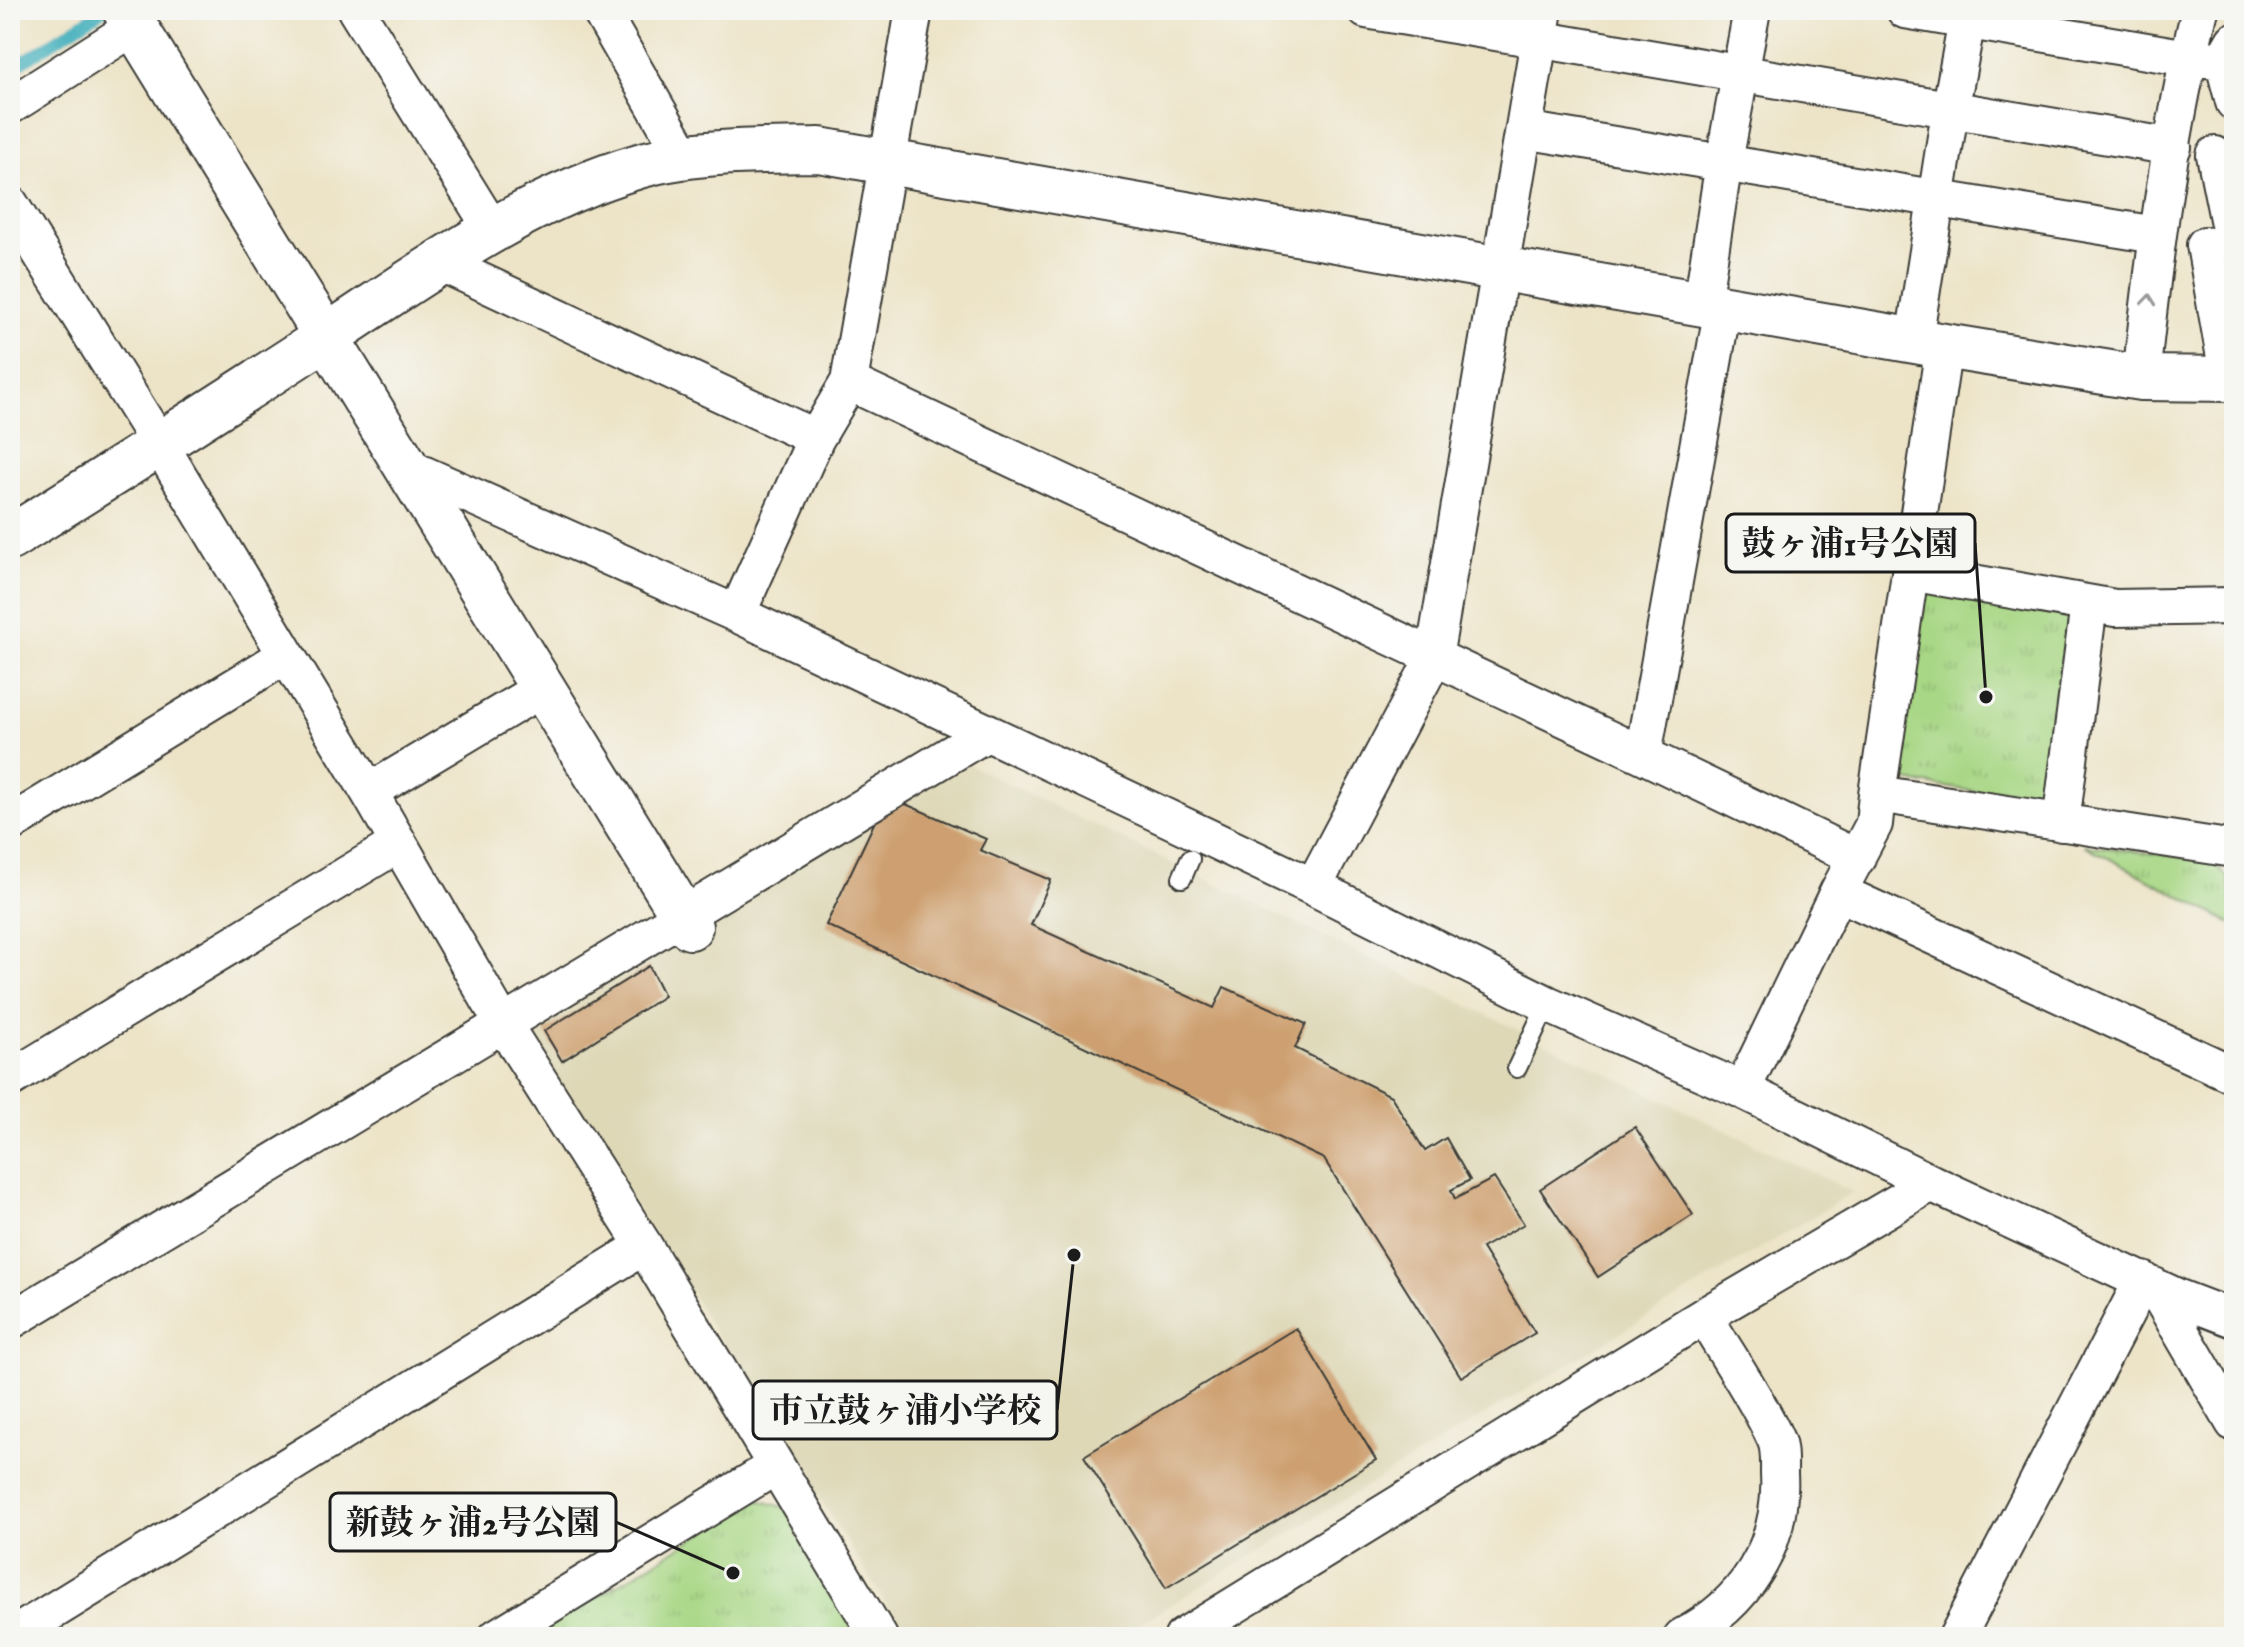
<svg xmlns="http://www.w3.org/2000/svg" width="2244" height="1647" viewBox="0 0 2244 1647" font-family="'IM FELL English','Noto Serif JP',serif">
	<style>
		.built { fill: #ded8b7 }
		.park { fill: url(#park-tufts); stroke: #627a50; stroke-width: 2 }
		.lines { fill: none; stroke-linecap: round; stroke-linejoin: round }
		.stream { stroke: #3faebb; stroke-width: 12 }
		.building { fill: #cea071 }
		.service-casing { stroke: #3b3a36; stroke-width: 22 }
		.minor-casing { stroke: #3b3a36; stroke-width: 40 }
		.tertiary-casing { stroke: #3b3a36; stroke-width: 48 }
		.service { stroke: #fff; stroke-width: 18 }
		.minor { stroke: #fff; stroke-width: 36 }
		.tertiary { stroke: #fff; stroke-width: 44 }
		.oneway { stroke: #999 }
		.leader { fill: none; stroke: #1c1c1c; stroke-width: 3 }
		.callout-dot { fill: #1c1c1c; stroke: #f6f6f2; stroke-width: 3 }
		.callout { fill: #f6f6f2; stroke: #1c1c1c; stroke-width: 3 }
		.callout-label { font-size: 34px; text-anchor: middle; font-weight: bold; fill: #1c1c1c }
	</style>
	<defs>
		<pattern id="park-tufts" width="24" height="20" patternUnits="userSpaceOnUse" patternTransform="scale(2)"><rect width="24" height="20" fill="#a8d785"/><path d="M3 7l-1-3M5 7V3M7 7l1-3M15 17l-1-3M17 17v-4M19 17l1-3" fill="none" stroke="#90b872"/></pattern>
	</defs>
	<rect width="100%" height="100%" fill="#f6f6f2"/>
	<filter id="ink" filterUnits="userSpaceOnUse"><feTurbulence type="fractalNoise" baseFrequency=".0125" numOctaves="2"/><feDisplacementMap in="SourceGraphic" scale="16" xChannelSelector="R" yChannelSelector="G"/><feConvolveMatrix kernelMatrix="1 2 1 2 8 2 1 2 1" color-interpolation-filters="sRGB"/></filter>
	<filter id="wash" filterUnits="userSpaceOnUse"><feTurbulence type="fractalNoise" baseFrequency=".006" numOctaves="4" result="noise"/><feDisplacementMap in="SourceGraphic" scale="32" xChannelSelector="R" yChannelSelector="G"/><feGaussianBlur stdDeviation="1.8" result="paint"/><feColorMatrix in="noise" values="0 0 0 0 0 0 0 0 0 0 0 0 0 0 0 0 0 1.4 0 .05"/><feComposite in="paint" operator="in"/></filter>
	<g filter="url(#wash)">
		<rect width="100%" height="100%" fill="#ede4c8"/>
		<!-- built -->
		<path class="built" d="M957,759L1853,1192L1117,1637H907L533,1042L542,1015Z"/>
		<!-- park -->
		<path class="park" d="M1935,589L2066,610L2077,624L2054,790L2041,801L1905,781L1893,770L1919,598Z
			M2084,845L2212,861L2228,878L2234,925Z
			M757,1500L788,1508L866,1637H532Z"/>
		<g class="lines">
			<!-- stream -->
			<path class="stream" d="M10,70L103,10"/>
		</g>
		<g id="blocks">
			<!-- building -->
			<path class="building" d="M887,796L986,839L980,850L1051,880L1031,925L1214,1008L1224,987L1306,1024L1295,1048L1391,1096L1425,1151L1446,1138L1470,1180L1451,1190L1455,1199L1494,1178L1524,1224L1482,1248L1535,1333L1461,1377L1324,1159L826,925Z
				M649,966L664,996L562,1061L544,1031Z
				M1635,1127L1693,1215L1598,1277L1540,1189Z
				M1296,1328L1376,1460L1166,1588L1084,1456Z"/>
		</g>
	</g>
	<g filter="url(#ink)">
		<use href="#blocks" fill-opacity="0" stroke="#3b3a36" stroke-width="2"/>
		<g class="lines">
			<!-- service casing -->
			<g class="service-casing">
				<path id="service" d="M1182,878L1190,859
					M1517,1068L1547,1004"/>
			</g>
			<!-- minor casing -->
			<g class="minor-casing">
				<path id="minor" d="M356,10L492,229
					M600,10L685,158
					M1366,10L2173,147
					M1905,10L2188,58L2223,60L2234,41
					M2223,60L2234,102
					M10,106L134,27
					M1524,130L2156,235
					M2215,155L2231,234
					M10,204L160,445L369,792L503,1024L644,1246L879,1637
					M2205,245L2229,380
					M439,262L816,438
					M1702,304L1724,162L1752,10
					M1914,340L1950,111L1969,10
					M2141,378C2154,254 2170,130 2200,10
					M849,382L1643,755L1857,858
					M409,468L737,614L1313,887L1547,1004L1742,1090L1931,1183L2179,1298L2234,1319
					M1910,572L2115,608L2234,606
					M737,614L816,438L849,382L914,10
					M1643,755L1723,307
					M369,792L541,689
					M1877,794L2234,849
					M2061,823L2089,604
					M10,824L285,656
					M1313,887L1434,658L1544,10
					M1838,892L2234,1075
					M10,1079L398,844
					M1742,1090L1838,892L1874,824L1877,794L1944,346
					M2154,1286L2234,1423
					M10,1321L988,732
					M14,1635L644,1246
					M497,1637L776,1466
					M1183,1637L1704,1316L1931,1183
					M1682,1637C1745,1604 1783,1546 1779,1474C1779,1463 1780,1448 1775,1438C1757,1398 1726,1354 1704,1316
					M1957,1637L2143,1280"/>
			</g>
			<!-- tertiary casing -->
			<g class="tertiary-casing">
				<path id="tertiary" d="M125,10L690,927
					M10,538C116,472 222,405 326,337C425,272 523,200 639,166C692,150 764,151 819,150L1944,346L2141,378L2234,379"/>
			</g>
			<!-- service -->
			<use href="#service" class="service"/>
			<!-- minor -->
			<use href="#minor" class="minor"/>
			<!-- tertiary -->
			<use href="#tertiary" class="tertiary"/>
		</g>
		<!-- one-way arrows -->
		<defs><path id="oneway-chevron" d="M-2-3.5L2.5 0L-2 3.5" fill="none" stroke-width="1.6" stroke-linecap="round" stroke-linejoin="round" transform="scale(2)"/></defs>
		<use class="oneway" href="#oneway-chevron" transform="translate(2149 300) rotate(-84)"/>
	</g>
	<!-- callouts -->
	<path class="leader" d="M1986 697L1975 543M1074 1255L1057 1410M733 1573L616 1522"/>
	<g class="callout-dot">
		<circle cx="1986" cy="697" r="8"/>
		<circle cx="1074" cy="1255" r="8"/>
		<circle cx="733" cy="1573" r="8"/>
	</g>
	<g class="callout">
		<rect x="1726" y="514" width="249" height="58" rx="8"/>
		<rect x="753" y="1381" width="304" height="58" rx="8"/>
		<rect x="330" y="1493" width="286" height="58" rx="8"/>
	</g>
	<g class="callout-label">
		<text x="1850" y="555">鼓ヶ浦1号公園</text>
		<text x="905" y="1422">市立鼓ヶ浦小学校</text>
		<text x="473" y="1534">新鼓ヶ浦2号公園</text>
	</g>
	<!-- margin -->
	<rect width="2244" height="1647" fill="none" stroke="#f6f6f2" stroke-width="40"/>
</svg>
